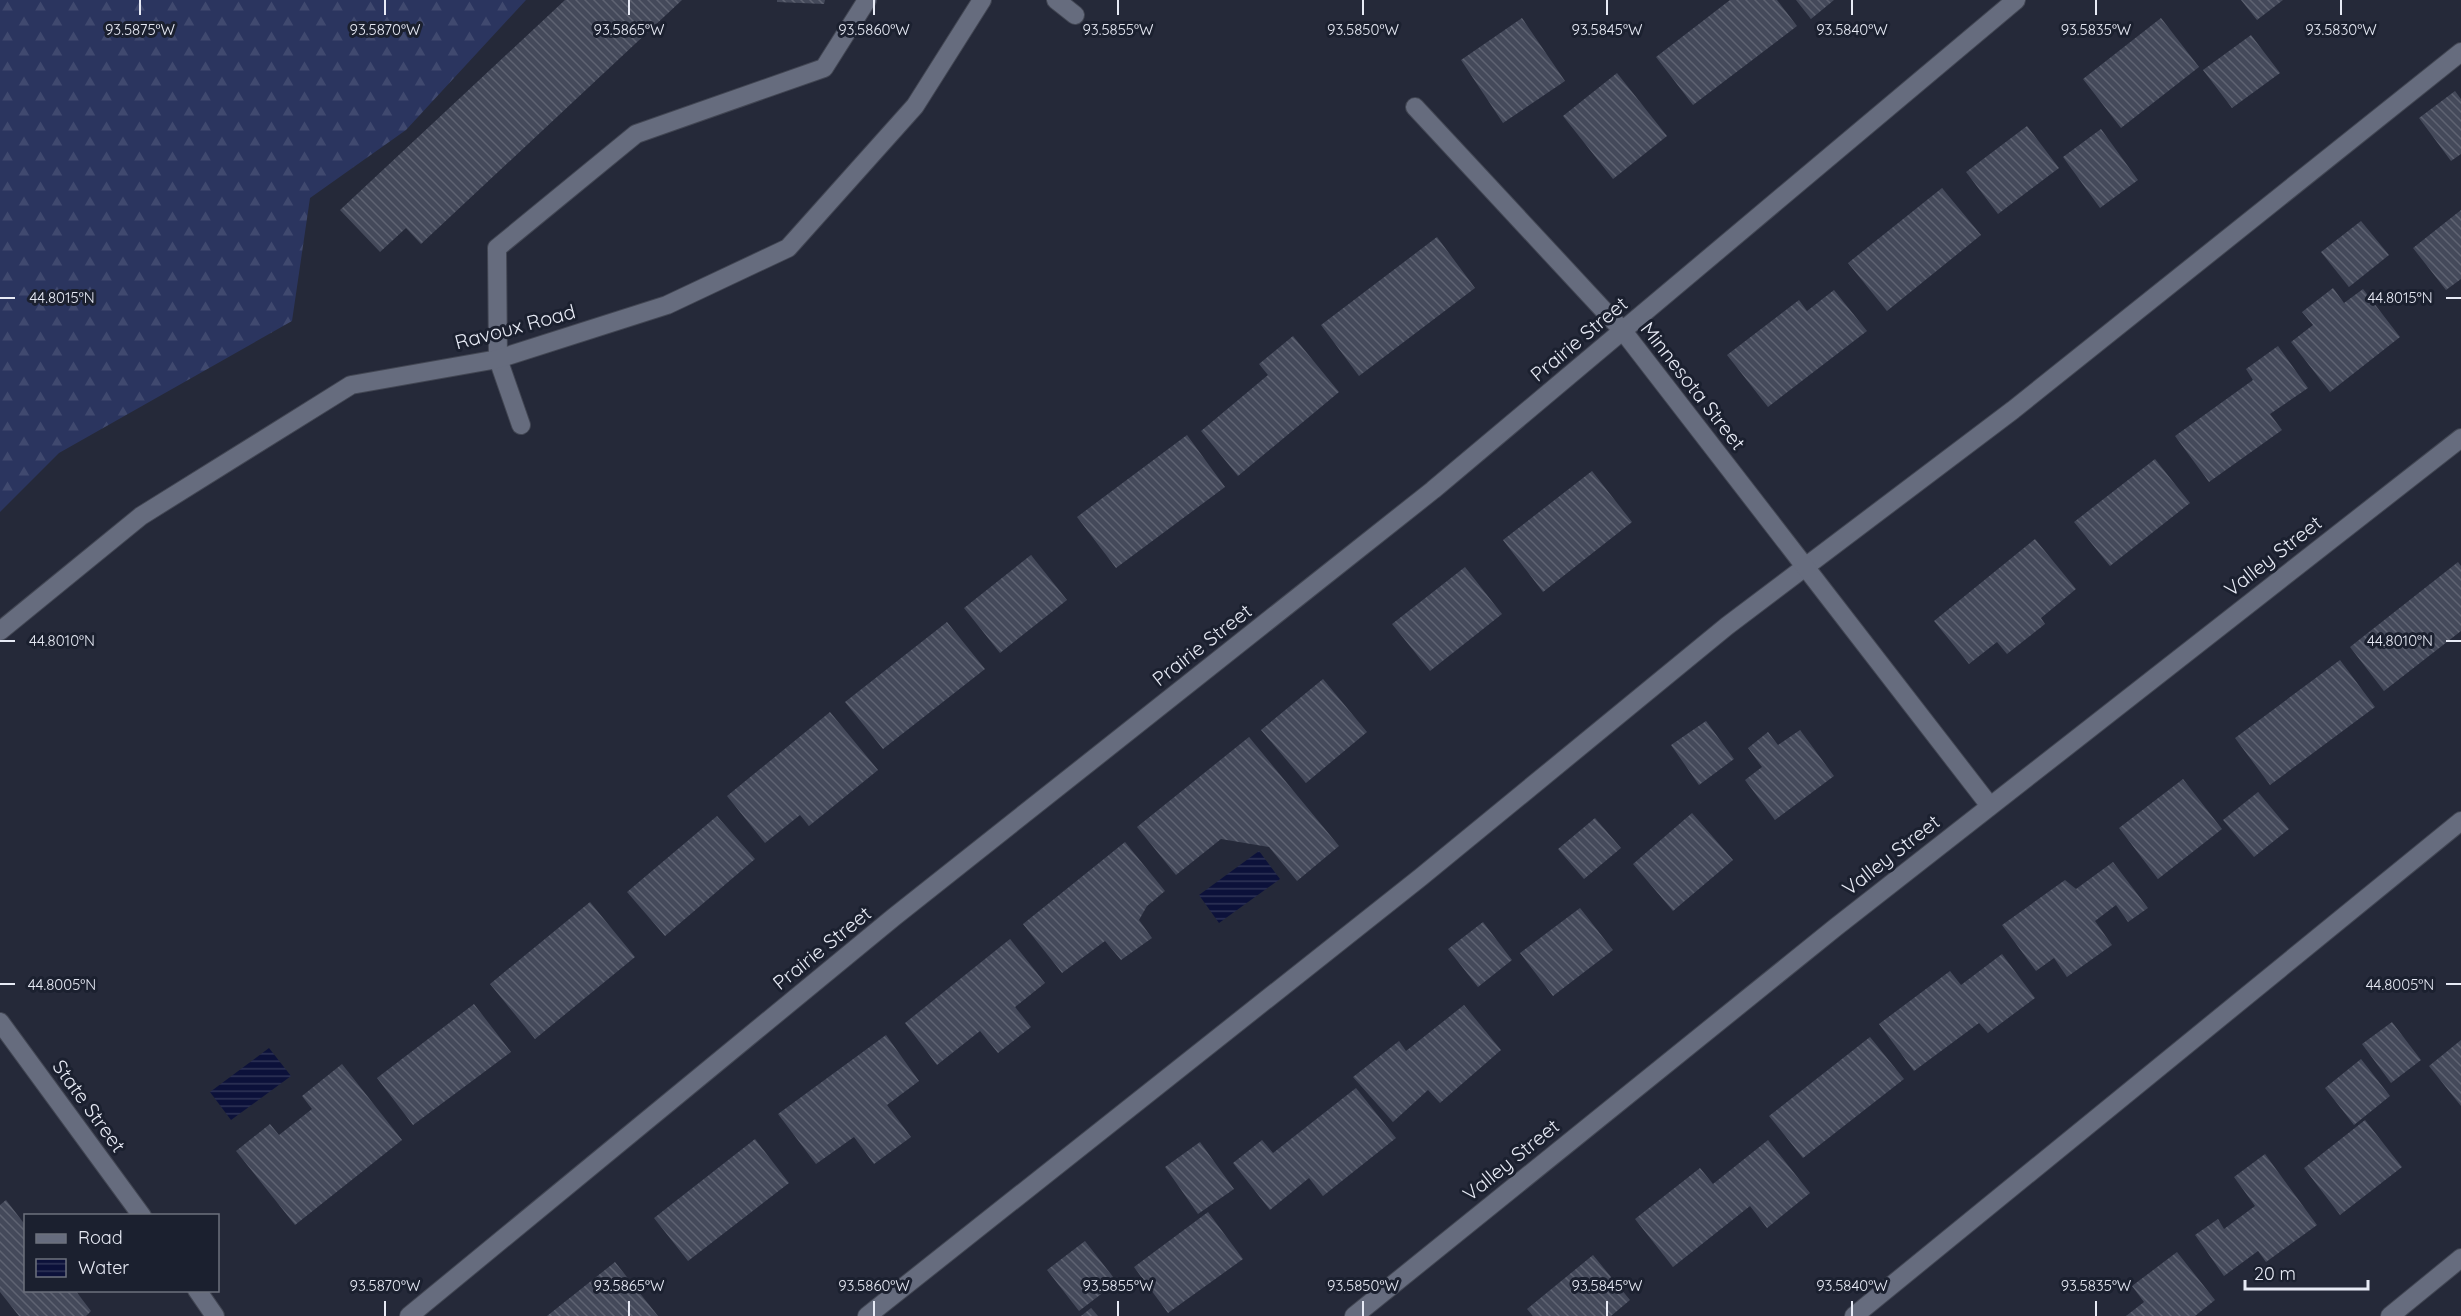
<svg xmlns="http://www.w3.org/2000/svg" width="2461" height="1316" viewBox="0 0 2461 1316" font-family="Quicksand,sans-serif">
	<style>
		.forest { fill: url(#forest-firs) }
		.water { fill: url(#water-rules) }
		.building { fill: url(#building-back-hatch) }
		.lines { fill: none; stroke-linecap: round; stroke-linejoin: round }
		.lane-casing { stroke: #424653; stroke-width: 20 }
		.street-casing { stroke: #424653; stroke-width: 20 }
		.secondary-casing { stroke: #424653; stroke-width: 20 }
		.lane { stroke: #666c7e; stroke-width: 18 }
		.street { stroke: #666c7e; stroke-width: 18 }
		.secondary { stroke: #666c7e; stroke-width: 18 }
		.ticks { fill: none; stroke: #e7eaf5; stroke-width: 2 }
		.labels { text-anchor: middle; stroke-width: 6; stroke-linejoin: round; paint-order: stroke }
		.street-label { font-size: 20px; fill: #e7eaf5; stroke: #1b202f }
		.ticks-label { font-size: 15px; text-anchor: middle; fill: #e7eaf5; stroke: #1b202f; stroke-width: 6; stroke-linejoin: round; paint-order: stroke }
	</style>
	<defs>
		<pattern id="forest-firs" width="22" height="20" patternUnits="userSpaceOnUse" patternTransform="scale(1.5)"><rect width="22" height="20" fill="#2b355f"/><path d="M5 1l3.5 6h-7zM16 11l3.5 6h-7z" fill="#40496f"/></pattern>
		<pattern id="water-rules" width="6" height="5" patternUnits="userSpaceOnUse" patternTransform="scale(1.5)"><rect width="6" height="5" fill="#0c113a"/><path d="M0 2.5h6" fill="none" stroke="#2f3457"/></pattern>
		<pattern id="building-back-hatch" width="6" height="6" patternUnits="userSpaceOnUse" patternTransform="scale(1.5)"><rect width="6" height="6" fill="#44495a"/><path d="M-1 5l2 2M0 0l6 6M5-1l2 2" fill="none" stroke="#5f6372"/></pattern>
	</defs>
	<rect width="100%" height="100%" fill="#252939"/>
	<!-- forest -->
	<path class="forest" d="M0,0H526L406,130L310,198L292,321L59,453L0,512Z"/>
	<!-- water -->
	<path class="water" d="M1259,851L1280,879L1219,923L1199,895Z
		M269,1048L291,1076L231,1120L210,1092Z"/>
	<!-- building -->
	<path class="building" d="M565,0H682L421,244L406,228L380,252L340,210Z
		M777,0H825L824,4L777,2Z
		M1730,0H1777L1797,26L1693,105L1656,57Z
		M1796,0H1834L1811,19Z
		M2241,0H2283L2257,20Z
		M1522,18L1565,81L1503,123L1461,60Z
		M2161,18L2199,67L2121,128L2083,79Z
		M2251,35L2280,73L2232,108L2203,70Z
		M1617,73L1667,136L1613,179L1563,116Z
		M2455,91L2461,99V154L2451,161L2419,118Z
		M2027,126L2059,168L1998,214L1966,172Z
		M2101,129L2138,180L2100,208L2063,157Z
		M1942,188L1981,235L1887,311L1848,263Z
		M2461,210V279L2446,290L2413,248Z
		M2361,221L2389,255L2349,287L2321,252Z
		M1437,237L1475,288L1359,376L1321,325Z
		M2333,288L2344,303L2363,289L2400,337L2330,392L2291,342L2313,325L2302,312Z
		M1834,290L1867,331L1768,407L1727,355L1799,300L1807,311Z
		M1293,336L1339,392L1238,476L1201,431L1268,375L1259,364Z
		M2278,346L2308,388L2270,414L2282,430L2209,482L2175,436L2253,380L2246,369Z
		M1187,435L1225,487L1116,568L1077,517Z
		M2155,459L2190,503L2110,566L2074,522Z
		M1592,471L1632,522L1543,592L1503,540Z
		M2035,539L2076,589L2041,618L2045,624L2007,654L1997,642L1969,664L1934,621Z
		M1031,555L1067,600L1000,653L964,608Z
		M2458,562L2461,566V631L2384,691L2350,647Z
		M1465,567L1502,614L1430,671L1392,624Z
		M947,622L985,669L883,749L845,702Z
		M2340,660L2375,707L2270,785L2235,738Z
		M1323,679L1367,732L1306,783L1261,730Z
		M830,712L878,770L809,826L800,815L765,843L727,796Z
		M1706,721L1734,759L1699,785L1671,745Z
		M1800,730L1834,776L1775,820L1745,780L1762,767L1748,748L1768,732L1778,745Z
		M1249,737L1339,846L1297,881L1269,847L1221,839L1176,875L1137,827Z
		M2183,779L2222,829L2158,879L2119,828Z
		M2258,792L2289,829L2254,857L2223,820Z
		M1692,813L1733,860L1673,911L1633,864Z
		M717,816L755,859L665,936L627,892Z
		M1595,818L1621,848L1584,879L1558,849Z
		M1125,842L1165,891L1147,906L1139,920L1152,938L1121,960L1105,941L1062,973L1023,924Z
		M2113,862L2148,908L2128,922L2116,905L2095,921L2112,945L2067,977L2054,958L2036,971L2002,925L2065,880L2076,889Z
		M590,902L635,957L535,1039L490,984Z
		M1580,908L1613,950L1553,996L1520,953Z
		M1483,922L1512,960L1478,987L1448,949Z
		M1010,939L1045,983L1015,1007L1031,1027L998,1053L980,1031L937,1065L905,1023Z
		M2002,954L2035,998L1988,1033L1979,1023L1914,1071L1879,1024L1950,971L1961,985Z
		M474,1004L511,1052L413,1125L377,1078Z
		M1464,1005L1501,1050L1440,1103L1428,1090L1393,1122L1353,1077L1399,1041L1406,1051Z
		M2392,1022L2421,1060L2391,1083L2362,1044Z
		M886,1035L919,1081L887,1105L911,1137L874,1164L854,1137L816,1164L778,1114Z
		M1870,1037L1904,1079L1803,1158L1769,1116Z
		M2461,1040V1106L2429,1066Z
		M2361,1059L2390,1096L2354,1125L2325,1088Z
		M342,1064L402,1140L295,1225L236,1151L270,1124L279,1135L312,1109L302,1096Z
		M1356,1088L1396,1138L1323,1196L1309,1178L1270,1210L1233,1163L1262,1140L1273,1153Z
		M2365,1120L2402,1167L2340,1215L2304,1168Z
		M755,1139L789,1183L688,1261L654,1218Z
		M1768,1140L1810,1193L1767,1228L1750,1206L1673,1267L1635,1219L1700,1168L1713,1184Z
		M1200,1142L1234,1189L1198,1214L1165,1167Z
		M2265,1154L2317,1225L2266,1262L2258,1251L2224,1276L2195,1235L2218,1219L2224,1229L2255,1206L2234,1177Z
		M6,1200L26,1226V1290H75L91,1311L86,1316H19L0,1292V1205Z
		M1208,1212L1243,1259L1168,1313L1134,1267Z
		M1085,1241L1117,1282L1079,1311L1047,1270Z
		M2177,1252L2215,1300L2195,1316H2126L2144,1302L2132,1286Z
		M1593,1255L1630,1300L1611,1316H1533L1527,1309Z
		M615,1262L658,1316H547Z
		M1091,1308L1098,1316H1081Z"/>
	<g class="lines">
		<!-- lane casing -->
		<g class="lane-casing">
			<path id="lane" d="M867,1316L1421,877L1727,626L2013,410L2461,52
				M1854,1316L2461,821"/>
		</g>
		<!-- street casing -->
		<g class="street-casing">
			<path id="street" d="M1056,0L1075,15
				M1415,107L1623,331L1990,806
				M521,425L498,359L497,248L636,134L824,68L867,0
				M0,1022L142,1216
				M197,1290L215,1316
				M409,1316L894,917L1433,490L2016,0
				M1354,1316L1836,927L2461,438
				M2390,1316L2461,1258"/>
		</g>
		<!-- secondary casing -->
		<g class="secondary-casing">
			<path id="secondary" d="M0,631L141,516L351,385L498,359L667,305L788,248L915,106L982,0"/>
		</g>
		<!-- lane -->
		<use href="#lane" class="lane"/>
		<!-- street -->
		<use href="#street" class="street"/>
		<!-- secondary -->
		<use href="#secondary" class="secondary"/>
	</g>
	<!-- ticks -->
	<path class="ticks" d="M140,0V15M385,0V15M629,0V15M874,0V15M1118,0V15M1363,0V15M1607,0V15M1852,0V15M2096,0V15M2341,0V15M0,298H15M2446,298H2461M0,641H15M2446,641H2461M0,984H15M2446,984H2461M385,1301V1316M629,1301V1316M874,1301V1316M1118,1301V1316M1363,1301V1316M1607,1301V1316M1852,1301V1316M2096,1301V1316"/>
	<g class="labels">
		<!-- street labels -->
		<g class="street-label">
			<text transform="translate(515 327) rotate(-15)" y="7">Ravoux Road</text>
			<text transform="translate(1579 339) rotate(-40)" y="7">Prairie Street</text>
			<text transform="translate(1693 386) rotate(52)" y="7">Minnesota Street</text>
			<text transform="translate(2273 556) rotate(-38)" y="7">Valley Street</text>
			<text transform="translate(1202 645) rotate(-38)" y="7">Prairie Street</text>
			<text transform="translate(1891 855) rotate(-38)" y="7">Valley Street</text>
			<text transform="translate(822 948) rotate(-39)" y="7">Prairie Street</text>
			<text transform="translate(89 1106) rotate(54)" y="7">State Street</text>
			<text transform="translate(1511 1160) rotate(-39)" y="7">Valley Street</text>
		</g>
	</g>
	<g class="ticks-label">
		<text x="140" y="35">93.5875°W</text>
		<text x="385" y="35">93.5870°W</text>
		<text x="629" y="35">93.5865°W</text>
		<text x="874" y="35">93.5860°W</text>
		<text x="1118" y="35">93.5855°W</text>
		<text x="1363" y="35">93.5850°W</text>
		<text x="1607" y="35">93.5845°W</text>
		<text x="1852" y="35">93.5840°W</text>
		<text x="2096" y="35">93.5835°W</text>
		<text x="2341" y="35">93.5830°W</text>
		<text x="62" y="303">44.8015°N</text>
		<text x="2400" y="303">44.8015°N</text>
		<text x="62" y="646">44.8010°N</text>
		<text x="2400" y="646">44.8010°N</text>
		<text x="62" y="990">44.8005°N</text>
		<text x="2400" y="990">44.8005°N</text>
		<text x="385" y="1291">93.5870°W</text>
		<text x="629" y="1291">93.5865°W</text>
		<text x="874" y="1291">93.5860°W</text>
		<text x="1118" y="1291">93.5855°W</text>
		<text x="1363" y="1291">93.5850°W</text>
		<text x="1607" y="1291">93.5845°W</text>
		<text x="1852" y="1291">93.5840°W</text>
		<text x="2096" y="1291">93.5835°W</text>
	</g>
	<!-- legend -->
	<rect x="24" y="1214" width="195" height="78" fill="#1b202f" stroke="#6d717e" stroke-width="1.5"/>
	<rect x="36" y="1234" width="30" height="9" fill="#666c7e" stroke="#6d717e" stroke-width="1.5"/>
	<text x="78" y="1244" font-size="18" fill="#e7eaf5">Road</text>
	<rect x="36" y="1259" width="30" height="18" fill="url(#water-rules)" stroke="#6d717e" stroke-width="1.5"/>
	<text x="78" y="1274" font-size="18" fill="#e7eaf5">Water</text>
	<!-- scale -->
	<path d="M2245 1280v9h123v-9" fill="none" stroke="#e7eaf5" stroke-width="3"/>
	<text x="2254" y="1280" font-size="18" fill="#e7eaf5" stroke="#1b202f" stroke-width="4.5" paint-order="stroke">20 m</text>
</svg>
